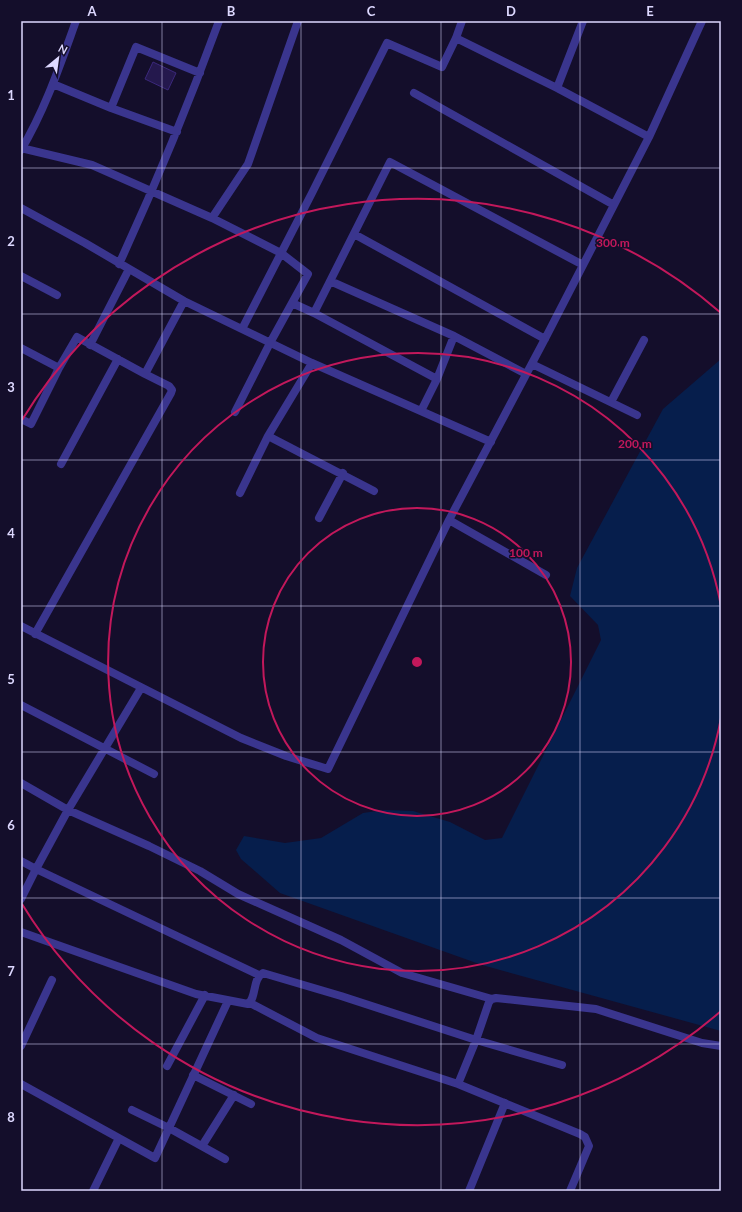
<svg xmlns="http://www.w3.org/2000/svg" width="742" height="1212" viewBox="0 0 742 1212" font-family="Lato,sans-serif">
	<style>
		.water { fill: #061e4c }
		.building { fill: #24184d; stroke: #3b287b }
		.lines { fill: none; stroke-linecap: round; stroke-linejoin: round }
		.minor { stroke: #3a358e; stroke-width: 8 }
		.grid { fill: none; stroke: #ddd8ff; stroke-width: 1; stroke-opacity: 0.55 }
		.ring { fill: none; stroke: #c2185b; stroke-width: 2 }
		.centre { fill: #c2185b; stroke: #140e2b; stroke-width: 2 }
		.ring-label { font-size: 12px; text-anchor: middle; font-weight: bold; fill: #c2185b; stroke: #140e2b; stroke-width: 3; stroke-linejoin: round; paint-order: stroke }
		.neatline { fill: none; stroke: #ddd8ff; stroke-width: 1.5 }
		.grid-label { font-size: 13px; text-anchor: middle; font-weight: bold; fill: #ddd8ff }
	</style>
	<rect width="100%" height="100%" fill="#140e2b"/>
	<!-- water -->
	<path class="water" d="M721,359V1031L482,965L280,893L241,859L236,850L244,836L285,843L321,838L363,813L384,810L413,811L450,822L485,840L502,838L601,640L598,625L570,596L577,568L663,409Z"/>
	<!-- building -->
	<path class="building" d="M153,62L176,73L168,90L145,79Z"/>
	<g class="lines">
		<!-- minor -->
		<path class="minor" d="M456,38L557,88L649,137
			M53,84L111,108L177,132
			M557,88L583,21
			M414,93L614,205
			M111,108L136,47L200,73
			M21,148L92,165L212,218
			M21,150C45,110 60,65 76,21
			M21,208L85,243L184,301L312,363L491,442
			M354,234L545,339
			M119,264C156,184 189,103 219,21
			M21,276L57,295
			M330,281L454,336
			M292,303L314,313L437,379L421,411
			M314,313L390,162L583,265
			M242,329L312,193L387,43L442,67L456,38L462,21
			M90,345L129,269
			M21,348L59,368L31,424L21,419
			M312,363L268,436L374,491
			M532,364L637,415
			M59,368L77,337L145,374L184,301
			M437,379L454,336L526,374
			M611,402L644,340
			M235,412L270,343L308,274L281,253L212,218L248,164L298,21
			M61,464L118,359
			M240,493L268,436
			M319,518L343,473
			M449,520L546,575
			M21,626L241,738L286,756L328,769L449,520L547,335L649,137L702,21
			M35,634L171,393L172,390L169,386L145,374
			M141,688L68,810L36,869L259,975
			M21,705L154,774
			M21,783L68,810L149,846L200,871L238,894L341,940L402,973L492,999
			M21,861L36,869L21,899
			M21,932L196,994L248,1004C257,997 252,979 263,973L341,996L476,1040L489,1002L492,999L496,998L596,1009L702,1043L721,1046
			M250,1003L317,1038L458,1084L580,1134L585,1137L589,1146L570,1191
			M21,1046L52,980
			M167,1066L205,995
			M193,1075L251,1104
			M21,1084L155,1158L228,1001
			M458,1084L476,1040L562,1065
			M132,1110L169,1128L225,1159
			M202,1146L234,1095
			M93,1191L119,1138
			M469,1191L505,1103"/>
	</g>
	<!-- grid -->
	<path class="grid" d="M162,21V1191M301,21V1191M441,21V1191M580,21V1191M21,168H721M21,314H721M21,460H721M21,606H721M21,752H721M21,898H721M21,1044H721"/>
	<!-- distance rings -->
	<g class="ring">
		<circle cx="417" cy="662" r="154"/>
		<path d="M721 718A309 309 0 1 1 721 606"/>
		<path d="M721 1011A463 463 0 0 1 22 904M22 420A463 463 0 0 1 721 313"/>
	</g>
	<circle cx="417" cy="662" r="6" class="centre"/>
	<g class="ring-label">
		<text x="613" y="247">300 m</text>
		<text x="635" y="448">200 m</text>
		<text x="526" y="557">100 m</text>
	</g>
	<!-- border -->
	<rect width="742" height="1212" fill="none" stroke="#140e2b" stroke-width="44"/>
	<!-- north arrow -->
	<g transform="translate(58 58) rotate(29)" stroke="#140e2b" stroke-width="3" paint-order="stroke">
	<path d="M0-3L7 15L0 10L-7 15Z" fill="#ddd8ff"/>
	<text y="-6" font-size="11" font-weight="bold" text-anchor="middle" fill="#ddd8ff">N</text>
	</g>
	<rect x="22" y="22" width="698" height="1168" class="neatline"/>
	<g class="grid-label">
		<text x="92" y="16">A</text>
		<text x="231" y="16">B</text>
		<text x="371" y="16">C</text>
		<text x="511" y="16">D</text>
		<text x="650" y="16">E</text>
		<text x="11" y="100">1</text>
		<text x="11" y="246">2</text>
		<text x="11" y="392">3</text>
		<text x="11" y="538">4</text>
		<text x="11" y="684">5</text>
		<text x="11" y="830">6</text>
		<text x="11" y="976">7</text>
		<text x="11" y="1122">8</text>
	</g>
</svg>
